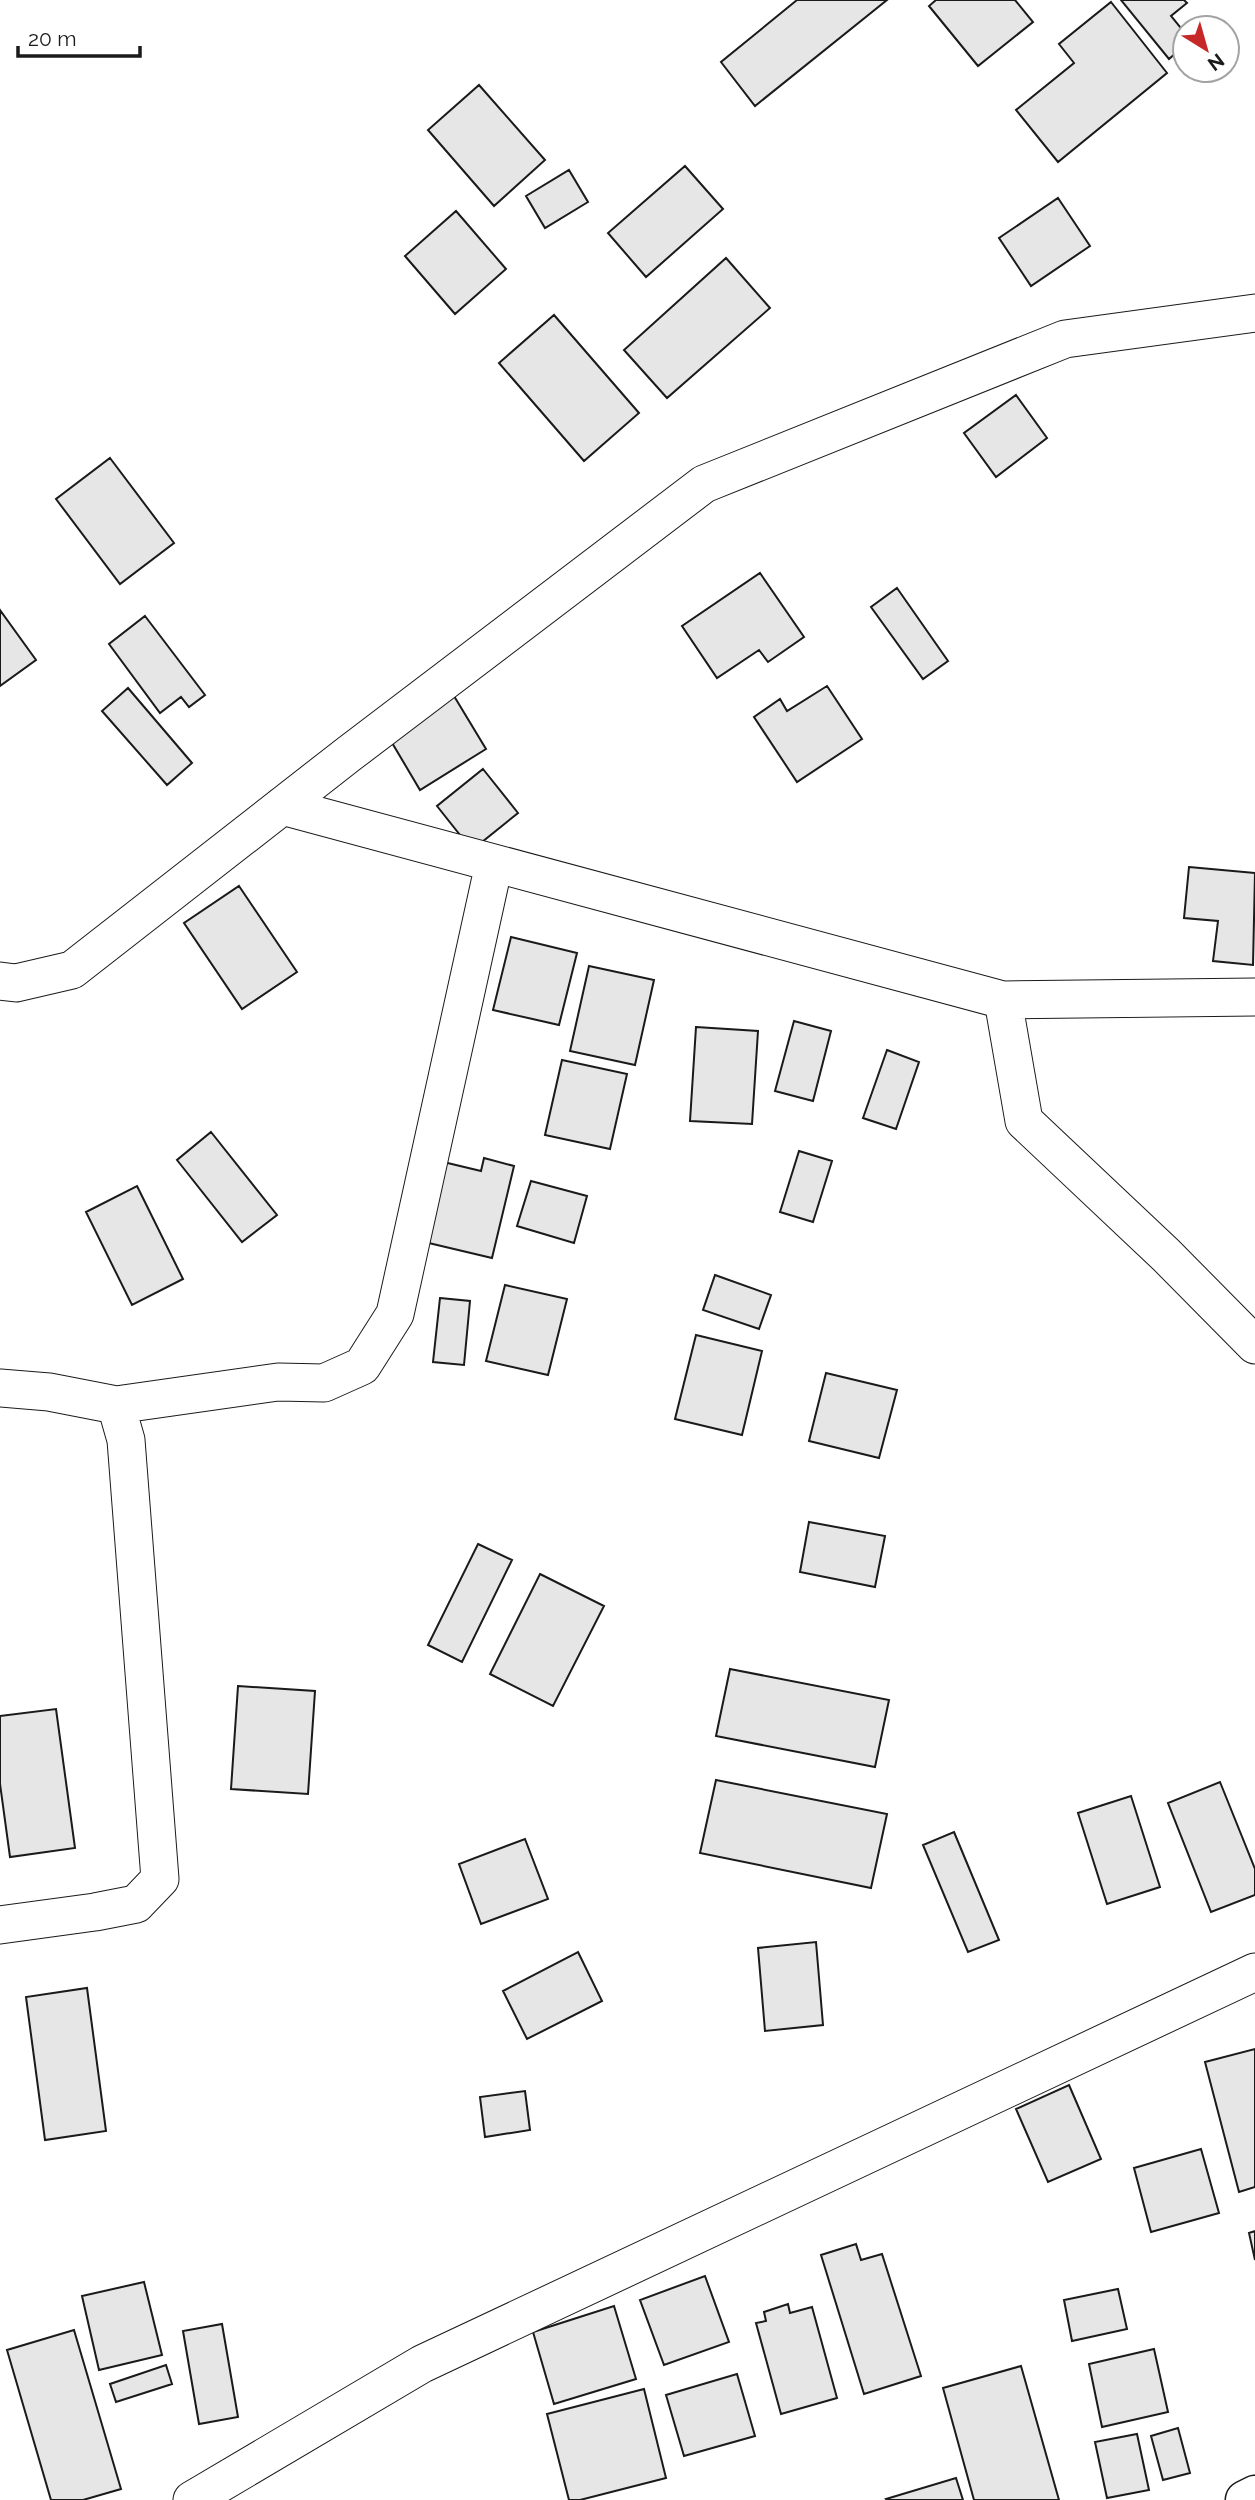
<svg xmlns="http://www.w3.org/2000/svg" width="1255" height="2500" viewBox="0 0 1255 2500" font-family="Raleway,sans-serif">
	<style>
		.building { fill: #e6e6e6; stroke: #1a1a1a; stroke-width: 2 }
		.lines { fill: none; stroke-linecap: round; stroke-linejoin: round }
		.minor-casing { stroke: #1a1a1a; stroke-width: 39 }
		.tertiary-casing { stroke: #1a1a1a; stroke-width: 41 }
		.minor { stroke: #fff; stroke-width: 37 }
		.tertiary { stroke: #fff; stroke-width: 38 }
	</style>
	<rect width="100%" height="100%" fill="#fff"/>
	<!-- building -->
	<path class="building" d="M797,0H887L755,106L721,62Z
		M936,0H1015L1033,22L978,66L929,6Z
		M1121,0H1184L1187,3L1171,16L1185,33V45L1169,59Z
		M1111,2L1167,73L1058,162L1016,110L1074,63L1059,44Z
		M479,85L545,160L494,206L428,130Z
		M685,166L723,209L646,277L608,233Z
		M569,170L588,202L545,228L526,196Z
		M1058,198L1090,246L1031,286L999,238Z
		M456,211L506,269L455,314L405,256Z
		M726,258L770,308L667,398L624,350Z
		M554,315L639,413L584,461L499,363Z
		M1016,395L1047,438L996,477L964,433Z
		M110,458L174,543L120,584L56,499Z
		M760,573L804,637L768,662L759,650L717,678L682,626Z
		M897,588L948,661L923,679L871,607Z
		M0,610L36,660L0,686Z
		M145,616L205,695L189,707L181,697L160,713L109,644Z
		M827,686L862,739L797,782L754,717L780,699L787,711Z
		M128,688L192,763L167,785L102,711Z
		M454,696L486,749L420,790L388,736Z
		M483,769L518,813L472,850L437,806Z
		M1189,867L1255,873L1253,965L1213,961L1218,921L1184,918Z
		M239,886L297,972L242,1009L184,923Z
		M511,937L577,953L559,1025L493,1010Z
		M589,966L654,980L635,1065L570,1051Z
		M794,1021L831,1031L813,1101L775,1091Z
		M696,1027L758,1031L752,1124L690,1121Z
		M887,1050L919,1062L896,1129L863,1118Z
		M562,1060L627,1074L610,1149L545,1135Z
		M211,1132L277,1215L242,1242L177,1160Z
		M799,1151L832,1161L813,1222L780,1212Z
		M484,1158L514,1166L492,1258L416,1240L435,1160L481,1171Z
		M531,1181L587,1196L574,1243L517,1226Z
		M137,1186L183,1279L132,1305L86,1212Z
		M715,1275L771,1295L759,1329L703,1310Z
		M505,1285L567,1299L548,1375L486,1361Z
		M440,1298L470,1301L464,1365L433,1362Z
		M696,1335L762,1351L742,1435L675,1419Z
		M826,1373L897,1390L879,1458L809,1441Z
		M809,1522L885,1536L875,1587L800,1572Z
		M478,1544L512,1560L462,1662L428,1645Z
		M540,1574L604,1606L553,1706L490,1674Z
		M730,1669L889,1700L875,1767L716,1736Z
		M238,1686L315,1691L308,1794L231,1789Z
		M56,1709L75,1848L10,1857L0,1784V1716Z
		M716,1780L887,1814L871,1888L700,1853Z
		M1220,1782L1255,1869V1895L1211,1912L1168,1803Z
		M1131,1796L1160,1887L1107,1904L1078,1813Z
		M954,1832L999,1940L968,1952L923,1845Z
		M525,1839L548,1899L481,1924L459,1864Z
		M816,1942L823,2025L765,2031L758,1948Z
		M578,1952L602,2001L527,2039L503,1991Z
		M87,1988L106,2131L45,2140L26,1997Z
		M1255,2049V2187L1239,2192L1205,2062Z
		M1069,2085L1101,2159L1048,2182L1016,2109Z
		M525,2091L530,2130L485,2137L480,2097Z
		M1201,2149L1219,2213L1151,2232L1134,2168Z
		M1255,2231V2260L1249,2233Z
		M856,2244L861,2260L882,2254L921,2376L864,2394L821,2255Z
		M705,2276L729,2342L664,2365L640,2300Z
		M144,2282L162,2355L99,2370L82,2296Z
		M1118,2289L1127,2329L1072,2341L1064,2300Z
		M788,2304L790,2313L812,2307L837,2398L781,2414L756,2323L766,2321L764,2312Z
		M614,2306L636,2379L554,2404L533,2332Z
		M222,2324L238,2417L199,2424L183,2331Z
		M74,2330L121,2489L83,2500H51L7,2350Z
		M1154,2349L1168,2412L1102,2427L1089,2364Z
		M166,2365L172,2384L116,2402L110,2384Z
		M1021,2366L1059,2500H974L943,2388Z
		M737,2374L755,2436L684,2456L666,2395Z
		M644,2389L666,2478L580,2500H569L547,2414Z
		M1178,2428L1190,2473L1163,2480L1151,2436Z
		M1137,2434L1149,2490L1107,2498L1095,2442Z
		M956,2478L963,2500H887L886,2499Z"/>
	<g class="lines">
		<!-- minor casing -->
		<g class="minor-casing">
			<path id="minor" d="M282,806L1003,1000L1255,997
				M0,981L16,983L72,970L350,753L704,484L1065,339L1255,313
				M1003,1000L1024,1121L1166,1255L1255,1345
				M0,1388L49,1392L116,1405L126,1440L160,1879L136,1904L95,1912L0,1925
				M116,1405L278,1382L324,1383L362,1366L395,1314L494,864
				M192,2500L422,2364L1255,1972"/>
		</g>
		<!-- tertiary casing -->
		<g class="tertiary-casing">
			<path id="tertiary" d="M1245,2500L1255,2495"/>
		</g>
		<!-- minor -->
		<use href="#minor" class="minor"/>
		<!-- tertiary -->
		<use href="#tertiary" class="tertiary"/>
	</g>
	<!-- north arrow -->
	<g transform="translate(1206 49) rotate(143)"><circle r="33" fill="#ffffff" stroke="#a3a3a3" stroke-width="2"/>
	<path d="M0-5L12 26L0 18L-12 26Z" fill="#c62828"/>
	<text y="-10" font-size="19" font-weight="bold" text-anchor="middle" fill="#1a1a1a">N</text>
	</g>
	<!-- scale -->
	<path d="M18 46v10h122v-10" fill="none" stroke="#1a1a1a" stroke-width="3.5"/>
	<text x="28" y="46" font-size="21" fill="#1a1a1a" stroke="#ffffff" stroke-width="5" paint-order="stroke">20 m</text>
</svg>
